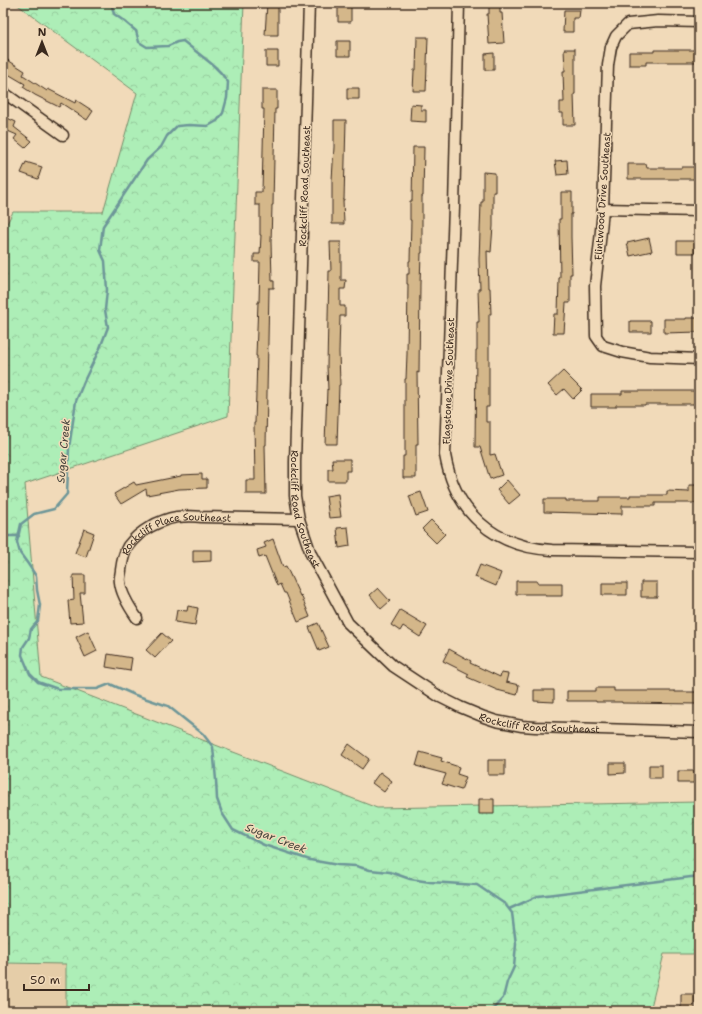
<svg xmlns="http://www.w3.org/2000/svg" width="702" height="1014" viewBox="0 0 702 1014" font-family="'Shantell Sans',sans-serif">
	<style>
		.built { fill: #e5cda8 }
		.forest { fill: url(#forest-crowns); stroke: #748c6a }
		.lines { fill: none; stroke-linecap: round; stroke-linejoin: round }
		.stream { stroke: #6d9698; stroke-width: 2.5 }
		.building { fill: #d4b78a; stroke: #3b2a1e }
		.street-casing { stroke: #3b2a1e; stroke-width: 13 }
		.street { stroke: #f1dab9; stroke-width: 10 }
		.labels { text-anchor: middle; stroke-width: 3; stroke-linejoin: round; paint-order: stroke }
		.street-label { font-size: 10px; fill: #3b2a1e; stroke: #f1dab9 }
		.water-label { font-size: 11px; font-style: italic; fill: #47453d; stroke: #f1dab9 }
	</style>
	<defs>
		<pattern id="forest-crowns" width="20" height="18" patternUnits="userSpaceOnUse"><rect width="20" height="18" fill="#adeeb7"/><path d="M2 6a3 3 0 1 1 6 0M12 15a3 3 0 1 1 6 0" fill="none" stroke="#96cc9d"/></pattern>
	</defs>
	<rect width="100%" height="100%" fill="#f1dab9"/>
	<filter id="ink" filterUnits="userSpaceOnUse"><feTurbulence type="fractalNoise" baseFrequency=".025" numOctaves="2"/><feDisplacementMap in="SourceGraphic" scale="8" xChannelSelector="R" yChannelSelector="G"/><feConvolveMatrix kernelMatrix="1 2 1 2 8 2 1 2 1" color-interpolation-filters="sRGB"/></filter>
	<g filter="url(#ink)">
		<!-- built -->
		<path class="built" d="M3,964H66V1011H3Z"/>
		<!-- forest -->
		<path class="forest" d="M15,3H244L228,416L25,484L41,677L377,808L699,802V954H664L650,1011H66V964L3,963V231L13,212H103L137,93Z"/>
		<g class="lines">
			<!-- stream -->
			<path class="stream" d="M111,3L114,14L124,21L136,31L139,42L147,47L168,46L177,42L183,41L213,65L221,73L228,82L227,98L223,113L217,121L208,126L189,125L177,126L167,136L161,147L147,160L103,226L100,250L105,261L107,290L105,310L108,327L100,348L85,379L76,401L69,448L67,494L54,509L34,514L21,524L17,542L20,553L28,564L36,576L37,590L40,605L38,621L31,629L29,638L23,647L22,655L30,674L38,682L58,689H97L110,684L135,695L168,706L203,734L213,747L216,780L217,799L222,813L233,830L264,845L310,860L338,865L356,866L370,870L390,872L410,879L430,882L477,885L505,904L512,913L516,944L514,967L507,982L503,998L494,1008L489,1011
				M3,536H19
				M509,909L538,896L699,876"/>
		</g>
		<!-- building -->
		<path class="building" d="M267,3H278V35H265Z
			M338,3H351V22H338Z
			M489,3H500V13H502L504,43L489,44L487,14H489Z
			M564,10H580L579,18H573V32H563Z
			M417,37H428L426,91H413L414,70H416Z
			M337,41H350V56H337Z
			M564,49H575V94H574L575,125H563V113H560V102H564L563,71H565Z
			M654,50H699V62H646V65H629V52H654Z
			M266,51H278V66H266Z
			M494,53V70H485V54Z
			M3,57L25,71L23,75L47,91L48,89L75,103L76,100L93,111L87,120L61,103L59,107L35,95L23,87L25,84L3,71Z
			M347,88H359V99H347Z
			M262,90H277V109H275L273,205H272L271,242L272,281H274V288H269L266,445H265L266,494H246V480H255L254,423H255L256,393L257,356H256L258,302H259L260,262H254V254H260L261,235H260V205H255V192H262L264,109H262Z
			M411,104L421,105V110H426V122L410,121Z
			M3,116L16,122L14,127L32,141L25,148L14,139L17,135L3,129Z
			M334,120H346L344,200H343L344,224H332V180L334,147Z
			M413,147H424L423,196H422V253H421L420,284L419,373L417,372L418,444H416V478H403V456H405V379H406L407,354L408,284H407V274H409V261H410L411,220H410V201H412Z
			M567,160L568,174L557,175L555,161Z
			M26,162L42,167L38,179L21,173Z
			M628,164H646L647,168H682V167H699V179H628Z
			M483,172L495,173V192H493V226L491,252L487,251L488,288H490L491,314H489V407H486V422H490V455L495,454L502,475L490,479L480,447H475L476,350H477V322H479L478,289H480L479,260L481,202H483Z
			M561,192H572V214H571V237L572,274H570V303H566L564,333H553L554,314H558L559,278H560L559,219H561Z
			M649,238L652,251L630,256L627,243Z
			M677,241H695V253H677Z
			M330,242H341V280H346L345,289H340V306H345V316H340L339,352L340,385H339L337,444H325L327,389L328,390L327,366L329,271H331Z
			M686,318H699V332L664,333V319H686Z
			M630,321H651V332H630Z
			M563,371L582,390L573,399L564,389L557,395L548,385Z
			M622,391H699V404H645V405H616V407H591V394H622Z
			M332,459H350V471H346V481H328V469H333Z
			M202,474V479H207V488L179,489L147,495L146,489L121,504L114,494L134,482L136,485L181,476V475Z
			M507,480L520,495L509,504L497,490Z
			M689,485H699V503H655V506H622V514L544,512V499H566V501H600V497H630V495H667V491L689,492Z
			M421,492L428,512L416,516L409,496Z
			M338,494L341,517L329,518L326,496Z
			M431,520L445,534L436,543L422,529Z
			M348,527L350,546L339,548L337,528Z
			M84,529L94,533L86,557L75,553Z
			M273,539L283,567L286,566L300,596L301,595L310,617L298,622L286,593H284L280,584L277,586L265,556L259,558L257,550L266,547L264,543Z
			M193,550H211V561L193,562Z
			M480,565L501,573L496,586L475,577Z
			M73,575H85V593H80L83,622L70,623L68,601L74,600Z
			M516,581H537V583H562V596H545V594H516Z
			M641,582H657V597H641Z
			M602,583H627V595H602Z
			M378,588L390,601L381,609L370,595Z
			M188,606L198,608L195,625L175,622L177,610L187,611Z
			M400,610L427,626L420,637L403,626L400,631L391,625Z
			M318,623L329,647L319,651L309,627Z
			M88,631L97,651L85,657L76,637Z
			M162,633L171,641L155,658L146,650Z
			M449,649L471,661L470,663L500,677L501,673L508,674L506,682L519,685L517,695L497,690L467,677L469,674L443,661Z
			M108,654L132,658L130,671L106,667Z
			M596,688H614V691H675V692H699V704L622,703V702H596V701H567V691H596Z
			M534,690H554V702L534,701Z
			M349,744L369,759L362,769L342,755Z
			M420,752L442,758L441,761L459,767L457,774L466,777L461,790L442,784L446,774L416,766Z
			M488,760H505V775H488Z
			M610,763H625V773L610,774Z
			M649,765H662V778H649Z
			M678,771H694V783H678Z
			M380,772L392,781L384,792L372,783Z
			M479,799H494V814H479Z
			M681,994H695V1011H681Z"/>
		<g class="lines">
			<!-- street casing -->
			<g class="street-casing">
				<g id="street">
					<path id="s1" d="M309,3L295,462V496L299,519L311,554L348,623L393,666L440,697L460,707L484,717L496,721L522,726L535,727L699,732"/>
					<path d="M459,3L454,207L445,455C455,512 493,547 552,550L699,552"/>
					<path d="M699,22L658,21L628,24L616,36L611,47L608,65L603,209L600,241L595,286L596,336L603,346L622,352L650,357L699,359"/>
					<path d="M3,92L63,135"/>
					<path d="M603,209L699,211"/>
					<path id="s2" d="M137,618C130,608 121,594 120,582C119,578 121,573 121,570C122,562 124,553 128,546C139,531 159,520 177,517C186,516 194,516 202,517L299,519"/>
				</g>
			</g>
			<!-- street -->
			<use href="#street" class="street"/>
		</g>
	</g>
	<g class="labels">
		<!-- street labels -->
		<g class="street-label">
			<text transform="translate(304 186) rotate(-88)" y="4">Rockcliff Road Southeast</text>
			<text transform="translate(602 196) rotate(-86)" y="4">Flintwood Drive Southeast</text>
			<text transform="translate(448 381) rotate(-88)" y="4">Flagstone Drive Southeast</text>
			<text dy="4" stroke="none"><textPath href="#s1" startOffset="508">Rockcliff Road Southeast</textPath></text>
			<text dy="4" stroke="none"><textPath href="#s2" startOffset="129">Rockcliff Place Southeast</textPath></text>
			<text dy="4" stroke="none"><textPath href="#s1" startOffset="855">Rockcliff Road Southeast</textPath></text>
		</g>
		<!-- water labels -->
		<g class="water-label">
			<text transform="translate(63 451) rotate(-85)" y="4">Sugar Creek</text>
			<text transform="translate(276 838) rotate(21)" y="4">Sugar Creek</text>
		</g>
	</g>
	<!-- margin -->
	<rect width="702" height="1014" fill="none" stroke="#f1dab9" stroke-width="16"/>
	<rect x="8" y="8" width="686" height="998" fill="none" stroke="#3b2a1e" stroke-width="1.5" filter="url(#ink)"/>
	<!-- north arrow -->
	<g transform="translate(42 42)" stroke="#f1dab9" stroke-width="3" paint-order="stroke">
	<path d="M0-3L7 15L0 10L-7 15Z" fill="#3b2a1e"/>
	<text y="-6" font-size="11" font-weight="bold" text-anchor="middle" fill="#3b2a1e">N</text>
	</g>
	<!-- scale -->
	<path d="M24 984v6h65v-6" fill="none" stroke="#3b2a1e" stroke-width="2"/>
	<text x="30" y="984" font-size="12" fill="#3b2a1e" stroke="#f1dab9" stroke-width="3" paint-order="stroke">50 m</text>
</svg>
